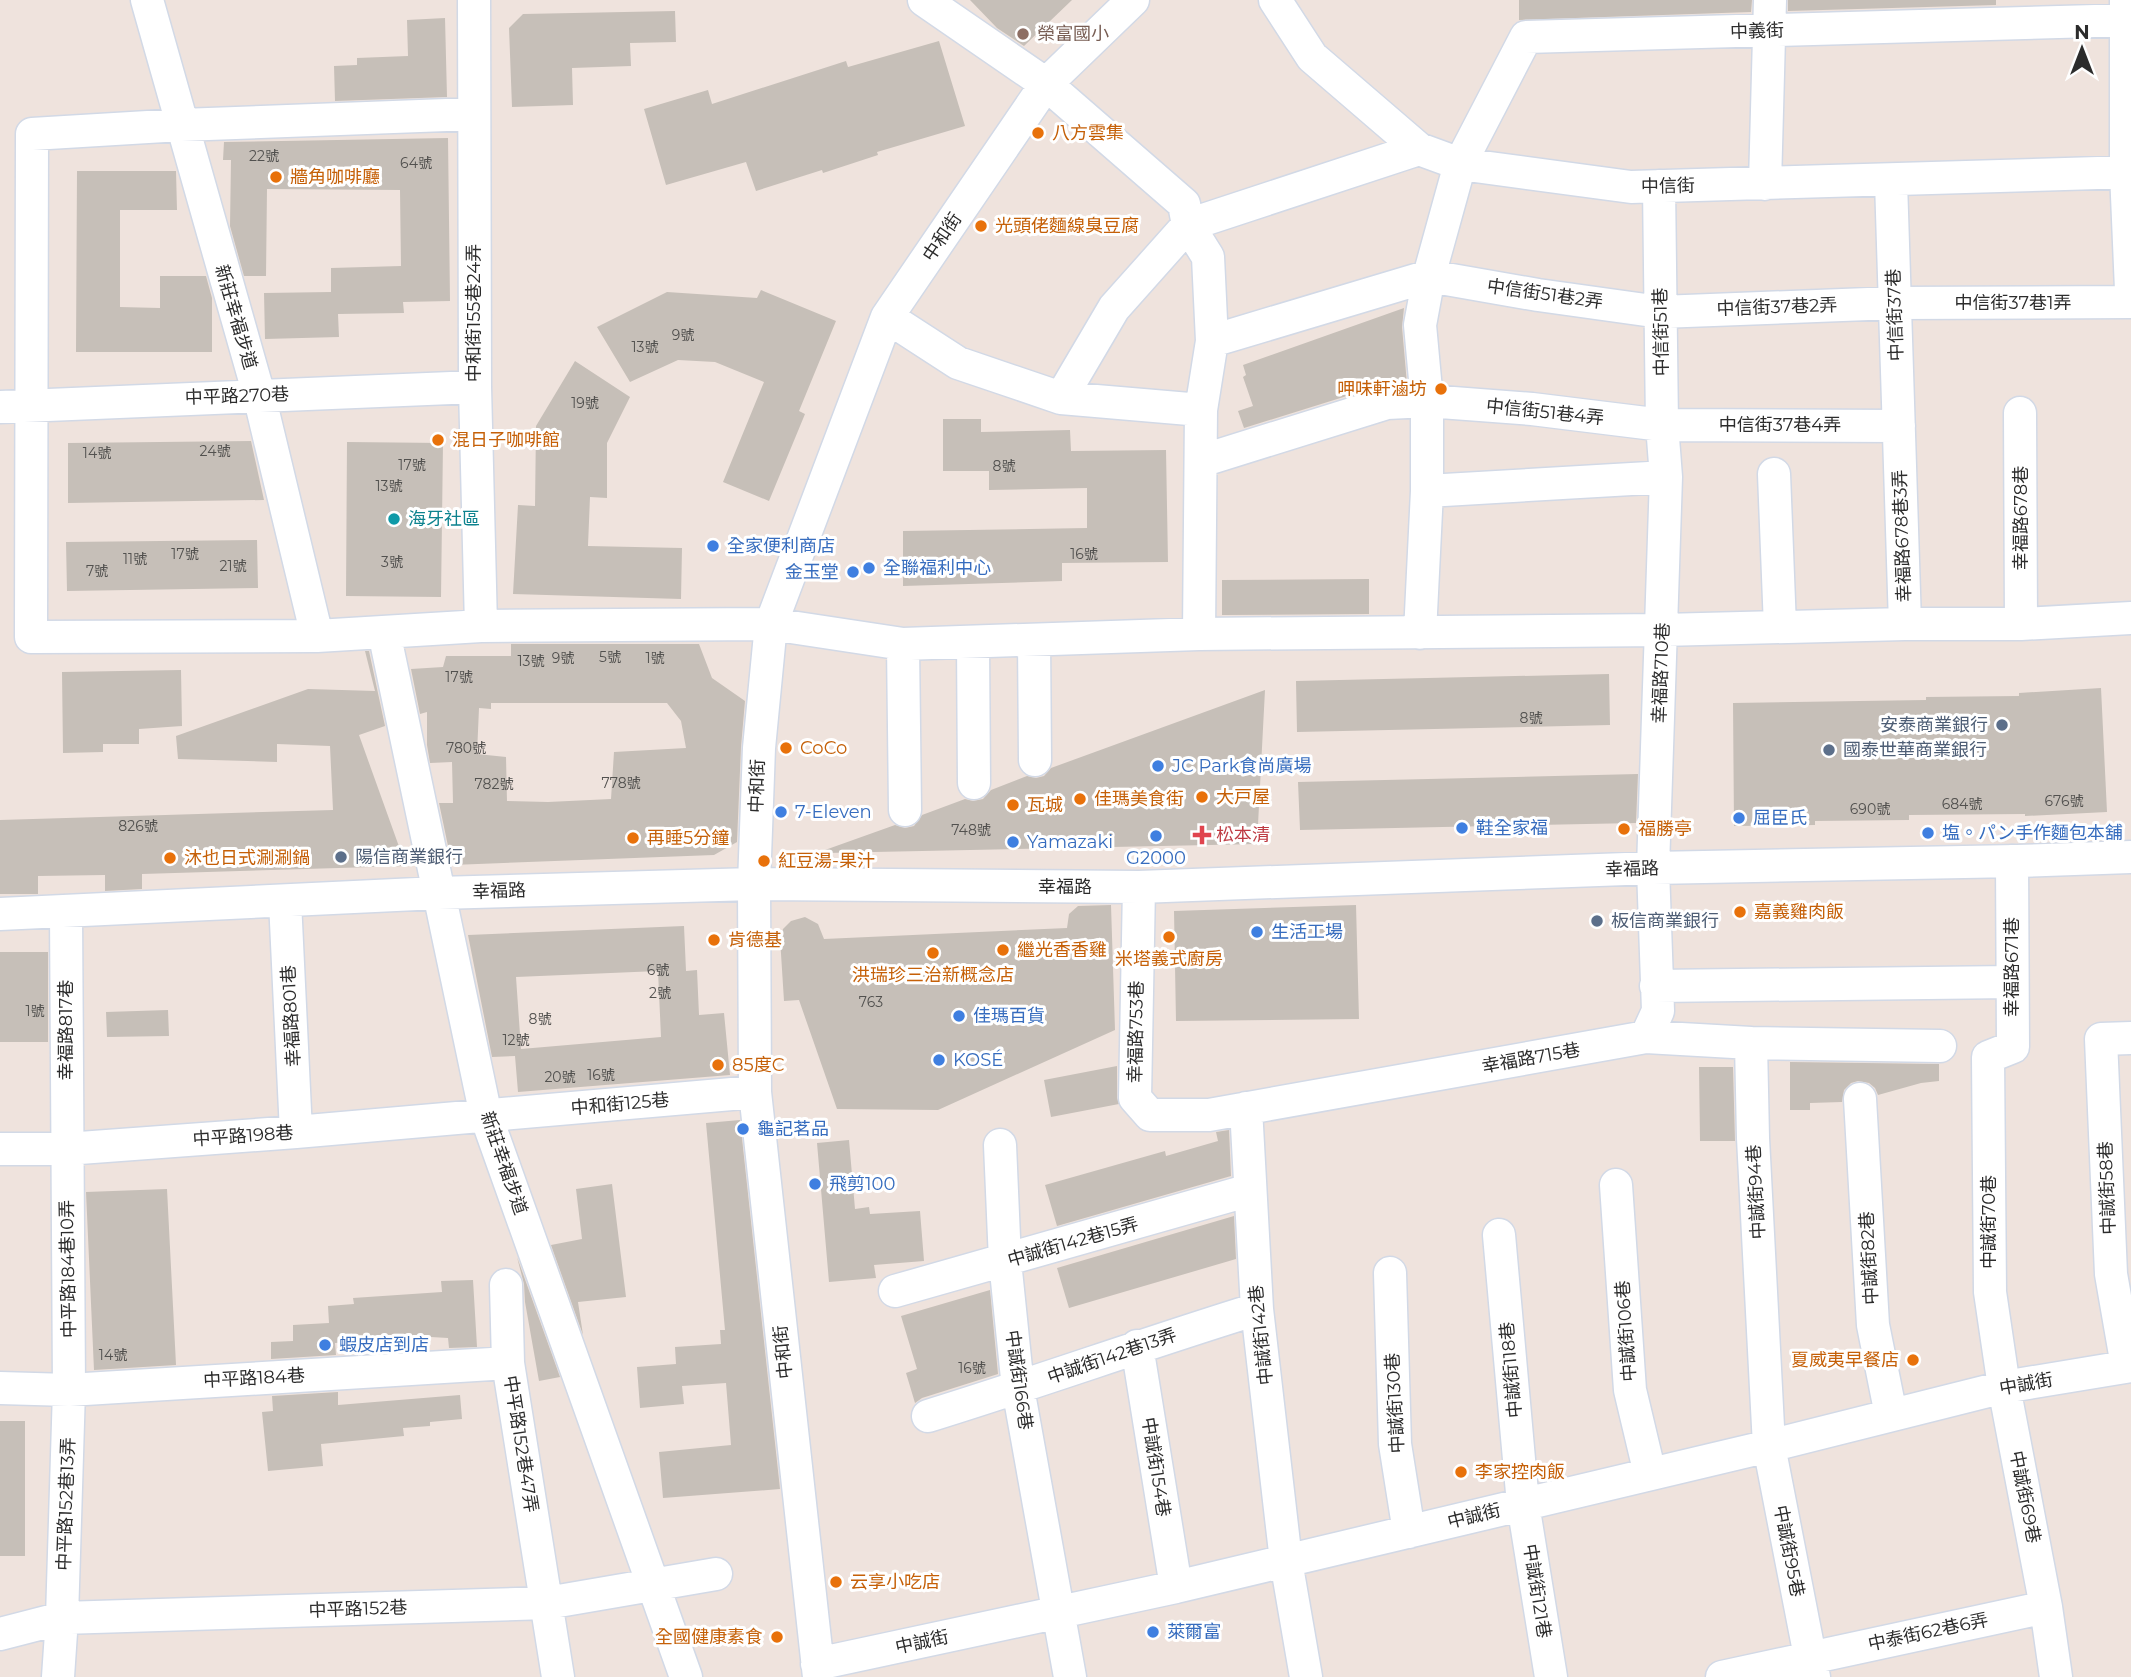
<svg xmlns="http://www.w3.org/2000/svg" width="2131" height="1677" viewBox="0 0 2131 1677" font-family="Montserrat,'Noto Sans TC','Noto Sans JP',sans-serif">
	<style>
		.building { fill: #c6bfb8; fill-rule: evenodd }
		.lines { fill: none; stroke-linecap: round; stroke-linejoin: round }
		.minor-casing { stroke: #d2d9e6; stroke-width: 35 }
		.minor { stroke: #fff; stroke-width: 32 }
		.education-dot { fill: #8d6e63; stroke: #fff; stroke-width: 2.5 }
		.food-dot { fill: #e8710a; stroke: #fff; stroke-width: 2.5 }
		.culture-dot { fill: #0f9aa8; stroke: #fff; stroke-width: 2.5 }
		.shop-dot { fill: #3f7fe0; stroke: #fff; stroke-width: 2.5 }
		.service-dot { fill: #5c6f8a; stroke: #fff; stroke-width: 2.5 }
		.health-dot { fill: #e0444e; stroke: #fff; stroke-width: 2.5 }
		.labels { text-anchor: middle; stroke-width: 6; stroke-linejoin: round; paint-order: stroke }
		.number-label { font-size: 14px; fill: #52514f }
		.street-label { font-size: 18px; fill: #2c2c2c; stroke: #fff }
		.education-label { font-size: 18px; fill: #785e54; stroke: #fff; text-anchor: start }
		.food-label { font-size: 18px; fill: #c56008; stroke: #fff; text-anchor: start }
		.culture-label { font-size: 18px; fill: #0d838f; stroke: #fff; text-anchor: start }
		.shop-label { font-size: 18px; fill: #366cbe; stroke: #fff; text-anchor: start }
		.service-label { font-size: 18px; fill: #4e5e75; stroke: #fff; text-anchor: start }
		.health-label { font-size: 18px; fill: #be3a42; stroke: #fff; text-anchor: start }
	</style>
	<rect width="100%" height="100%" fill="#efe3dd"/>
	<!-- building -->
	<path class="building" d="M970,0H1072L1024,46L997,28Z
		M1519,0H1752L1751,12L1519,20Z
		M1788,0H1996V5L1788,11Z
		M675,11L676,42L630,43L631,66L572,68L573,105L512,107L509,28L523,14Z
		M445,18L447,97L335,101L334,66L357,65V58L408,56L407,20Z
		M939,41L965,126L877,152L878,155L823,173L822,170L756,191L746,162L666,185L644,109L708,90L712,104L846,61L848,67Z
		M448,138L450,301L403,302L404,313L338,314L339,337L265,339L264,293L331,292V268L401,266L400,190L267,189L266,276H244L230,226L231,160H223L224,142Z
		M77,171H176L177,210H120V307L160,308V276H206L212,298V352H76Z
		M761,290L836,321L799,411L805,414L769,501L723,482L764,382L715,362L678,360L630,382L597,327L667,292L757,298Z
		M1404,308L1402,327L1407,384L1382,385L1244,428L1238,411L1253,406L1243,377L1246,375L1243,365Z
		M575,361L630,397L607,443V498L590,497L588,546L682,548L681,599L513,594L518,505L535,506L536,426Z
		M943,419H981V432L1070,430L1071,451L1166,450L1168,562L1062,563V581L903,586V531L1087,528V488L989,490V471H943Z
		M251,441L264,500L68,503V443Z
		M347,442L443,443L441,597L346,596Z
		M257,540L258,588L67,591L66,542Z
		M1369,579V614L1222,615V580Z
		M511,644H699L712,678L745,701L741,747L737,842L714,855L452,865L439,803H453L452,762L430,763L427,745V712L420,714L411,669L443,667L446,656H511ZM491,703H667L681,721L686,748L614,752L611,799L548,802L507,801L506,757L477,754L479,708L491,709Z
		M365,651H369L385,726L359,735L406,866L142,874V889L105,891V875L38,876V894H0V820L333,810L330,746L277,744V762L178,759L176,736L308,689L375,691Z
		M181,670L182,726L139,729V744H103V752L63,753L62,672Z
		M1609,674L1610,725L1297,732L1296,681Z
		M2101,688L2107,812L2025,816V814L1909,815V820L1815,821V825L1734,826L1733,703L1926,700V697L2019,696V693Z
		M1265,690L1257,844L826,853L825,850L895,825L905,828L914,826L922,815L965,799L973,801L983,799L991,790L1027,776L1036,778L1044,776L1051,768Z
		M1638,774L1636,823L1300,830L1298,782Z
		M1111,905L1115,1030L938,1110L837,1109L799,1000L784,1001L780,938L783,929L791,921L805,917L818,924L824,939L1067,928L1069,914L1078,906Z
		M1356,905L1359,1019L1176,1021L1174,911Z
		M684,926L686,971L697,970L699,1015L724,1013L730,1075L518,1092L515,1056L492,1057L468,935ZM658,971L661,1037L521,1049L516,977Z
		M0,952H48V1042H0Z
		M168,1010L169,1036L107,1037L106,1012Z
		M1790,1062L1939,1064V1081L1921,1083L1878,1095L1875,1088L1869,1083L1858,1081L1851,1083L1844,1090L1842,1102L1810,1103V1110H1790Z
		M1117,1066V1098L1119,1104L1051,1117L1044,1080Z
		M1699,1067H1733L1735,1141H1700Z
		M740,1120L780,1489L663,1498L659,1452L731,1445L726,1383L682,1386L684,1404L640,1408L637,1367L676,1364L675,1347L721,1344L720,1330H725L706,1123Z
		M1229,1130L1231,1176L1057,1226L1045,1185L1165,1151L1166,1156L1218,1141L1216,1132Z
		M849,1140L855,1209L869,1207L870,1214L920,1211L924,1261L874,1265L876,1278L829,1282L817,1143Z
		M612,1184L626,1297L578,1302L583,1335L551,1245L582,1239L576,1189Z
		M167,1189L176,1365L94,1370L86,1192Z
		M1234,1216L1236,1259L1069,1308L1057,1268Z
		M517,1257L560,1377L539,1381L525,1302L524,1284Z
		M473,1280L477,1347L449,1348L448,1338L431,1337L335,1343L336,1355L271,1359V1342L293,1341V1325L329,1323L328,1306L354,1304L353,1298L442,1292L441,1281Z
		M990,1290L998,1374L922,1398L915,1403L906,1373L917,1369L901,1316Z
		M338,1392V1405L460,1395L462,1419L430,1422V1426L403,1428L404,1436L321,1444L323,1466L268,1471L262,1412L273,1411L272,1396Z
		M0,1421H25V1556H0Z"/>
	<g class="lines">
		<!-- minor casing -->
		<g class="minor-casing">
			<path id="minor" d="M147,0L259,395L317,636
				M474,0L475,387L481,626
				M924,0L1046,84L1184,204L1188,225L1208,257L1212,341L1201,410L1199,634
				M1275,0L1312,57L1419,149L1460,164L1631,187L2131,172
				M2126,1V172L2131,290
				M473,114L181,125L32,134L31,637L317,636L481,626L771,624L903,644L1199,634L1662,630L1905,624H2021L2131,618
				M1891,181L1905,624
				M1765,184L1770,0
				M887,317L958,363L1061,398L1201,410
				M1212,341L1429,276L1538,295L1660,312L1894,303L2131,302
				M1061,398L1114,308L1188,225L1419,149
				M0,407L475,387
				M2020,413L2021,624
				M1201,461L1387,403L1427,401L1532,409L1662,425L1899,426
				M1774,474L1780,627
				M1427,491L1666,477
				M384,632L486,1116L686,1677
				M1420,633L1427,491V401L1420,325L1429,276L1460,164L1526,37L2131,20
				M1034,640L1035,760
				M973,642L974,783
				M903,644L905,810
				M2012,861L2013,1047L1988,1057L1990,1292L2004,1387L2046,1607L2056,1677
				M1139,887L1135,1098L1150,1115H1209L1646,1037L1658,1011L1653,868L1666,477L1662,425L1659,186
				M285,901L296,1132
				M0,914L438,893L754,884L1139,887L1653,868L2017,861L2131,857
				M1656,986L2012,982
				M1646,1037L1751,1043L1753,1138L1769,1446L1814,1677
				M1751,1043L1940,1046
				M1860,1099L1873,1325L1891,1415
				M1246,1108L1257,1309L1286,1561L1306,1677
				M1000,1145L1005,1261L1018,1388L1070,1677
				M0,1149H66L296,1132L755,1092
				M1616,1185L1630,1390L1650,1474
				M1499,1235L1523,1504L1551,1677
				M1390,1273L1395,1444L1409,1532
				M506,1285L508,1363L558,1677
				M895,1291L1250,1190
				M1137,1346L1176,1587
				M2127,1366L2111,1274L2101,1039L2131,1038
				M0,1388L69,1390L508,1363
				M928,1416C1038,1382 1147,1343 1257,1309
				M0,1634L62,1618L547,1603L716,1574
				M817,1664L1176,1587L1769,1446L2004,1387L2131,1366
				M58,1677L62,1618L69,1390L66,912
				M819,1677L755,1092L754,884L759,748L771,624L887,317L1046,84L1133,0
				M1722,1677L2046,1607"/>
		</g>
		<!-- minor -->
		<use href="#minor" class="minor"/>
	</g>
	<!-- markers -->
	<circle class="education-dot" cx="1023" cy="34" r="7"/>
	<g class="food-dot">
		<circle cx="1038" cy="133" r="7"/>
		<circle cx="276" cy="177" r="7"/>
		<circle cx="981" cy="226" r="7"/>
		<circle cx="1441" cy="389" r="7"/>
		<circle cx="438" cy="440" r="7"/>
		<circle cx="786" cy="748" r="7"/>
		<circle cx="1202" cy="797" r="7"/>
		<circle cx="1080" cy="799" r="7"/>
		<circle cx="1013" cy="805" r="7"/>
		<circle cx="1624" cy="829" r="7"/>
		<circle cx="633" cy="838" r="7"/>
		<circle cx="170" cy="858" r="7"/>
		<circle cx="764" cy="861" r="7"/>
		<circle cx="1740" cy="912" r="7"/>
		<circle cx="1169" cy="937" r="7"/>
		<circle cx="714" cy="940" r="7"/>
		<circle cx="1003" cy="950" r="7"/>
		<circle cx="933" cy="953" r="7"/>
		<circle cx="718" cy="1065" r="7"/>
		<circle cx="1913" cy="1360" r="7"/>
		<circle cx="1461" cy="1472" r="7"/>
		<circle cx="836" cy="1582" r="7"/>
		<circle cx="777" cy="1637" r="7"/>
	</g>
	<circle class="culture-dot" cx="394" cy="519" r="7"/>
	<g class="shop-dot">
		<circle cx="713" cy="546" r="7"/>
		<circle cx="869" cy="568" r="7"/>
		<circle cx="853" cy="572" r="7"/>
		<circle cx="1158" cy="766" r="7"/>
		<circle cx="781" cy="812" r="7"/>
		<circle cx="1739" cy="818" r="7"/>
		<circle cx="1462" cy="828" r="7"/>
		<circle cx="1928" cy="833" r="7"/>
		<circle cx="1156" cy="836" r="7"/>
		<circle cx="1013" cy="842" r="7"/>
		<circle cx="1257" cy="932" r="7"/>
		<circle cx="959" cy="1016" r="7"/>
		<circle cx="939" cy="1060" r="7"/>
		<circle cx="743" cy="1129" r="7"/>
		<circle cx="815" cy="1184" r="7"/>
		<circle cx="325" cy="1345" r="7"/>
		<circle cx="1153" cy="1632" r="7"/>
	</g>
	<g class="service-dot">
		<circle cx="2002" cy="725" r="7"/>
		<circle cx="1829" cy="750" r="7"/>
		<circle cx="341" cy="857" r="7"/>
		<circle cx="1597" cy="921" r="7"/>
	</g>
	<path class="health-dot" d="M1198.5 824.5h7v7h7v7h-7v7h-7v-7h-7v-7h7z"/>
	<g class="labels">
		<!-- number labels -->
		<g class="number-label">
			<text x="264" y="161">22號</text>
			<text x="416" y="168">64號</text>
			<text x="683" y="340">9號</text>
			<text x="645" y="352">13號</text>
			<text x="585" y="408">19號</text>
			<text x="215" y="456">24號</text>
			<text x="97" y="458">14號</text>
			<text x="412" y="470">17號</text>
			<text x="1004" y="471">8號</text>
			<text x="389" y="491">13號</text>
			<text x="185" y="559">17號</text>
			<text x="1084" y="559">16號</text>
			<text x="135" y="564">11號</text>
			<text x="392" y="567">3號</text>
			<text x="233" y="571">21號</text>
			<text x="97" y="576">7號</text>
			<text x="610" y="662">5號</text>
			<text x="563" y="663">9號</text>
			<text x="655" y="663">1號</text>
			<text x="531" y="666">13號</text>
			<text x="459" y="682">17號</text>
			<text x="1531" y="723">8號</text>
			<text x="466" y="753">780號</text>
			<text x="621" y="788">778號</text>
			<text x="494" y="789">782號</text>
			<text x="2064" y="806">676號</text>
			<text x="1962" y="809">684號</text>
			<text x="1870" y="814">690號</text>
			<text x="138" y="831">826號</text>
			<text x="971" y="835">748號</text>
			<text x="658" y="975">6號</text>
			<text x="660" y="998">2號</text>
			<text x="871" y="1007">763</text>
			<text x="35" y="1016">1號</text>
			<text x="540" y="1024">8號</text>
			<text x="516" y="1045">12號</text>
			<text x="601" y="1080">16號</text>
			<text x="560" y="1082">20號</text>
			<text x="113" y="1360">14號</text>
			<text x="972" y="1373">16號</text>
		</g>
		<!-- street labels -->
		<g class="street-label">
			<text transform="translate(1757 31) rotate(-2)" y="6">中義街</text>
			<text transform="translate(1668 186) rotate(-1)" y="6">中信街</text>
			<text transform="translate(942 237) rotate(-56)" y="6">中和街</text>
			<text transform="translate(1545 294) rotate(8)" y="6">中信街51巷2弄</text>
			<text x="2013" y="309">中信街37巷1弄</text>
			<text transform="translate(1777 307) rotate(-2)" y="6">中信街37巷2弄</text>
			<text transform="translate(474 313) rotate(-90)" y="6">中和街155巷24弄</text>
			<text transform="translate(1895 315) rotate(-92)" y="6">中信街37巷</text>
			<text transform="translate(236 317) rotate(74)" y="6">新莊幸福步道</text>
			<text transform="translate(1661 332) rotate(-91)" y="6">中信街51巷</text>
			<text transform="translate(237 396) rotate(-2)" y="6">中平路270巷</text>
			<text transform="translate(1545 412) rotate(6)" y="6">中信街51巷4弄</text>
			<text x="1780" y="431">中信街37巷4弄</text>
			<text transform="translate(2021 518) rotate(-90)" y="6">幸福路678巷</text>
			<text transform="translate(1902 536) rotate(-92)" y="6">幸福路678巷3弄</text>
			<text transform="translate(1661 673) rotate(-88)" y="6">幸福路710巷</text>
			<text transform="translate(757 786) rotate(-88)" y="6">中和街</text>
			<text transform="translate(1632 869) rotate(-2)" y="6">幸福路</text>
			<text x="1065" y="893">幸福路</text>
			<text transform="translate(499 891) rotate(-2)" y="6">幸福路</text>
			<text transform="translate(2012 967) rotate(-90)" y="6">幸福路671巷</text>
			<text transform="translate(291 1016) rotate(-93)" y="6">幸福路801巷</text>
			<text transform="translate(66 1030) rotate(-90)" y="6">幸福路817巷</text>
			<text transform="translate(1136 1032) rotate(-89)" y="6">幸福路753巷</text>
			<text transform="translate(1531 1058) rotate(-10)" y="6">幸福路715巷</text>
			<text transform="translate(620 1104) rotate(-5)" y="6">中和街125巷</text>
			<text transform="translate(243 1136) rotate(-4)" y="6">中平路198巷</text>
			<text transform="translate(504 1163) rotate(71)" y="6">新莊幸福步道</text>
			<text transform="translate(2107 1188) rotate(-92)" y="6">中誠街58巷</text>
			<text transform="translate(1756 1192) rotate(-93)" y="6">中誠街94巷</text>
			<text transform="translate(1989 1222) rotate(-90)" y="6">中誠街70巷</text>
			<text transform="translate(1073 1242) rotate(-16)" y="6">中誠街142巷15弄</text>
			<text transform="translate(1869 1258) rotate(-93)" y="6">中誠街82巷</text>
			<text transform="translate(68 1269) rotate(-91)" y="6">中平路184巷10弄</text>
			<text transform="translate(1626 1331) rotate(-94)" y="6">中誠街106巷</text>
			<text transform="translate(1261 1335) rotate(-96)" y="6">中誠街142巷</text>
			<text transform="translate(783 1352) rotate(-96)" y="6">中和街</text>
			<text transform="translate(1112 1356) rotate(-19)" y="6">中誠街142巷13弄</text>
			<text transform="translate(1511 1370) rotate(-95)" y="6">中誠街118巷</text>
			<text transform="translate(254 1378) rotate(-3)" y="6">中平路184巷</text>
			<text transform="translate(1019 1380) rotate(82)" y="6">中誠街166巷</text>
			<text transform="translate(2026 1384) rotate(-10)" y="6">中誠街</text>
			<text transform="translate(1395 1403) rotate(-93)" y="6">中誠街130巷</text>
			<text transform="translate(521 1444) rotate(81)" y="6">中平路152巷47弄</text>
			<text transform="translate(1156 1467) rotate(81)" y="6">中誠街154巷</text>
			<text transform="translate(2025 1497) rotate(79)" y="6">中誠街69巷</text>
			<text transform="translate(66 1504) rotate(-88)" y="6">中平路152巷13弄</text>
			<text transform="translate(1474 1516) rotate(-14)" y="6">中誠街</text>
			<text transform="translate(1789 1551) rotate(79)" y="6">中誠街95巷</text>
			<text transform="translate(1537 1591) rotate(81)" y="6">中誠街121巷</text>
			<text transform="translate(358 1609) rotate(-2)" y="6">中平路152巷</text>
			<text transform="translate(1928 1632) rotate(-12)" y="6">中泰街62巷6弄</text>
			<text transform="translate(922 1642) rotate(-12)" y="6">中誠街</text>
		</g>
		<!-- education labels -->
		<g class="education-label">
			<text x="1037" y="40">榮富國小</text>
		</g>
		<!-- food labels -->
		<g class="food-label">
			<text x="1052" y="139">八方雲集</text>
			<text x="290" y="183">牆角咖啡廳</text>
			<text x="995" y="232">光頭佬麵線臭豆腐</text>
			<text x="1427" y="395" text-anchor="end">呷味軒滷坊</text>
			<text x="452" y="446">混日子咖啡館</text>
			<text x="800" y="754">CoCo</text>
			<text x="1216" y="803">大戸屋</text>
			<text x="1094" y="805">佳瑪美食街</text>
			<text x="1027" y="811">瓦城</text>
			<text x="1638" y="835">福勝亭</text>
			<text x="647" y="844">再睡5分鐘</text>
			<text x="184" y="864">沐也日式涮涮鍋</text>
			<text x="778" y="867">紅豆湯-果汁</text>
			<text x="1754" y="918">嘉義雞肉飯</text>
			<text x="728" y="946">肯德基</text>
			<text x="1017" y="956">繼光香香雞</text>
			<text x="1169" y="965" text-anchor="middle">米塔義式廚房</text>
			<text x="933" y="981" text-anchor="middle">洪瑞珍三治新概念店</text>
			<text x="732" y="1071">85度C</text>
			<text x="1899" y="1366" text-anchor="end">夏威夷早餐店</text>
			<text x="1475" y="1478">李家控肉飯</text>
			<text x="850" y="1588">云享小吃店</text>
			<text x="763" y="1643" text-anchor="end">全國健康素食</text>
		</g>
		<!-- culture labels -->
		<g class="culture-label">
			<text x="408" y="525">海牙社區</text>
		</g>
		<!-- shop labels -->
		<g class="shop-label">
			<text x="727" y="552">全家便利商店</text>
			<text x="883" y="574">全聯福利中心</text>
			<text x="839" y="578" text-anchor="end">金玉堂</text>
			<text x="1172" y="772">JC Park食尚廣場</text>
			<text x="795" y="818">7-Eleven</text>
			<text x="1753" y="824">屈臣氏</text>
			<text x="1476" y="834">鞋全家福</text>
			<text x="1942" y="839">塩。パン手作麵包本舖</text>
			<text x="1027" y="848">Yamazaki</text>
			<text x="1156" y="864" text-anchor="middle">G2000</text>
			<text x="1271" y="938">生活工場</text>
			<text x="973" y="1022">佳瑪百貨</text>
			<text x="953" y="1066">KOSÉ</text>
			<text x="757" y="1135">龜記茗品</text>
			<text x="829" y="1190">飛剪100</text>
			<text x="339" y="1351">蝦皮店到店</text>
			<text x="1167" y="1638">萊爾富</text>
		</g>
		<!-- service labels -->
		<g class="service-label">
			<text x="1988" y="731" text-anchor="end">安泰商業銀行</text>
			<text x="1843" y="756">國泰世華商業銀行</text>
			<text x="355" y="863">陽信商業銀行</text>
			<text x="1611" y="927">板信商業銀行</text>
		</g>
		<!-- health labels -->
		<g class="health-label">
			<text x="1216" y="841">松本清</text>
		</g>
	</g>
	<!-- north arrow -->
	<g transform="translate(2082 49)" stroke="#ffffff" stroke-width="5" paint-order="stroke">
	<path d="M0-5L12 26L0 18L-12 26Z" fill="#2c2c2c"/>
	<text y="-10" font-size="19" font-weight="bold" text-anchor="middle" fill="#2c2c2c">N</text>
	</g>
</svg>
